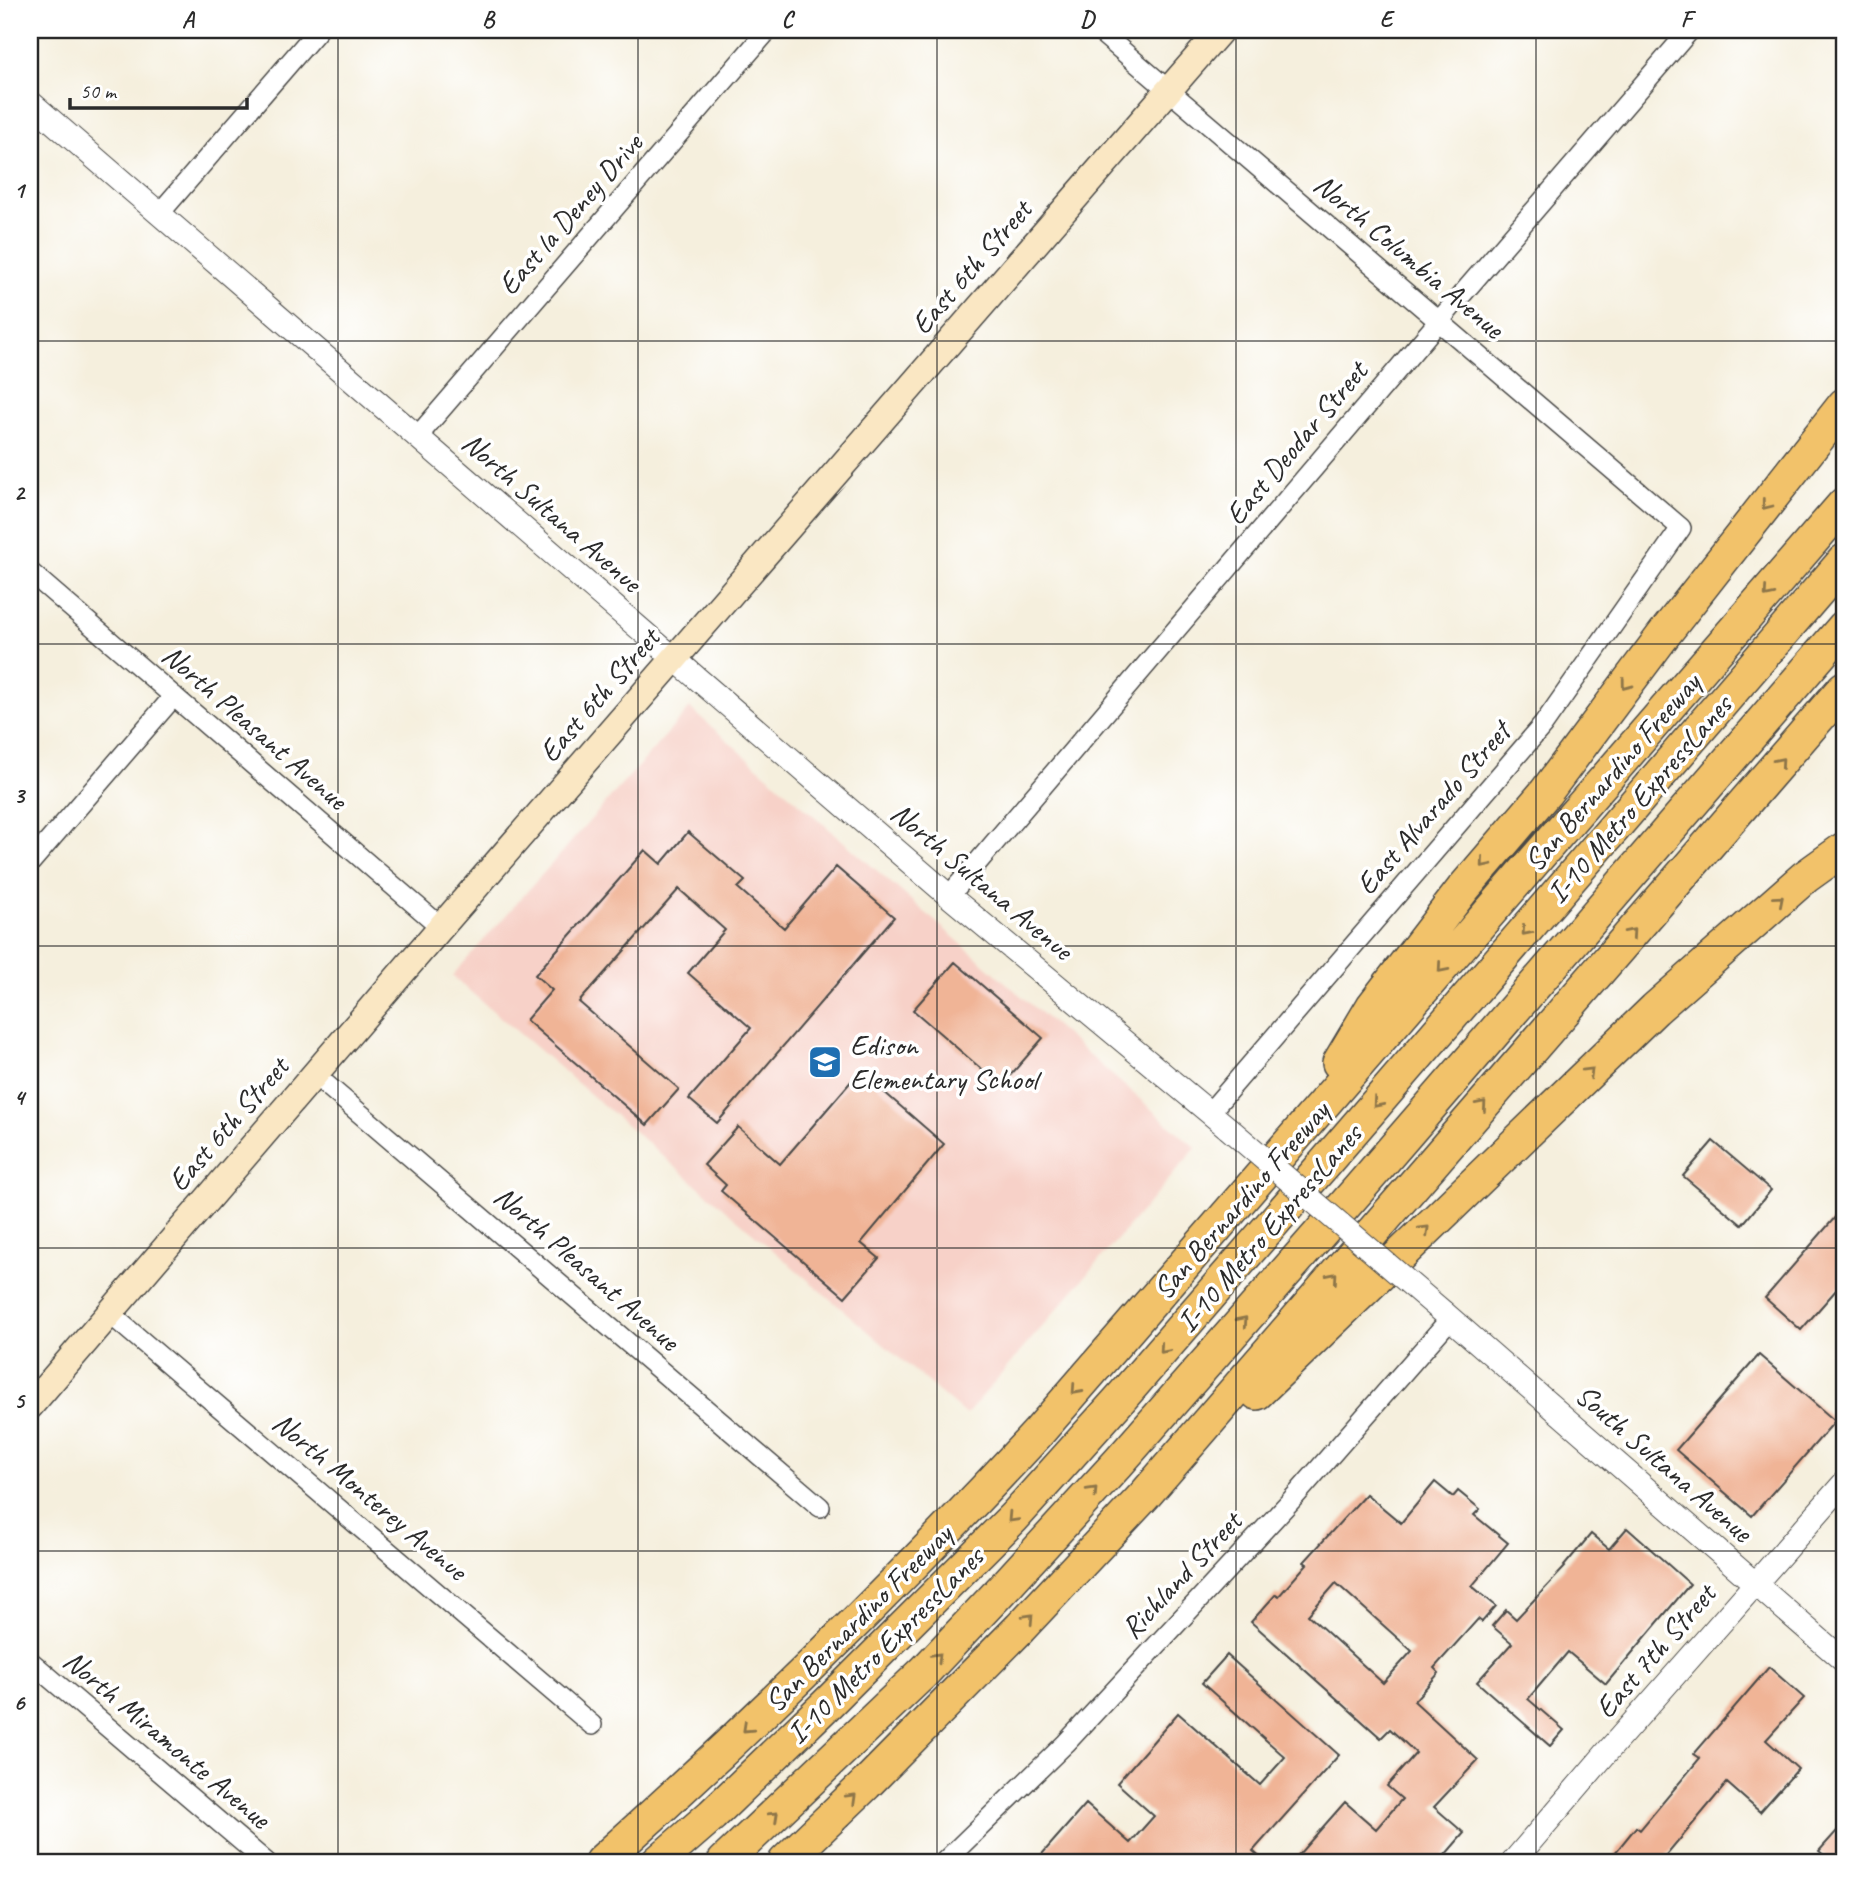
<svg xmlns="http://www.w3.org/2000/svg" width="1874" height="1892" viewBox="0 0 1874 1892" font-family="Caveat,sans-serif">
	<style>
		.built { fill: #f7d1c8 }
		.building { fill: #f0b496; fill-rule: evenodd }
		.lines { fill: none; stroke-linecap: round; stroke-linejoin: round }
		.minor-casing { stroke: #494846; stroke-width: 22 }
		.tertiary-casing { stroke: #494846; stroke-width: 25 }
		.secondary-casing { stroke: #494846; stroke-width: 29 }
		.motorway-casing { stroke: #494846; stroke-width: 36 }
		.minor { stroke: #fff; stroke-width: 19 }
		.tertiary { stroke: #fff; stroke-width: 23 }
		.secondary { stroke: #fae7c3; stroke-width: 26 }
		.motorway { stroke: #f2c26a; stroke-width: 33 }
		.tertiary-bridge-casing { stroke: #494846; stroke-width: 25; stroke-linecap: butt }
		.tertiary-bridge { stroke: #fff; stroke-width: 23 }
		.oneway { stroke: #8e764a }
		.grid { fill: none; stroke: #2b2b2b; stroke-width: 2; stroke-opacity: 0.55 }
		.labels { text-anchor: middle; stroke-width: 7; stroke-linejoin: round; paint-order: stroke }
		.street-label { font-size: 30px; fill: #2b2b2b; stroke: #fff }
		.poi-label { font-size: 30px; fill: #2b2b2b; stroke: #fff; text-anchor: start }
		.neatline { fill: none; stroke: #2b2b2b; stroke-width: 2.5 }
		.grid-label { font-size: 23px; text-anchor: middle; font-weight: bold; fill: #2b2b2b }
	</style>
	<rect width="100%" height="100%" fill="#fff"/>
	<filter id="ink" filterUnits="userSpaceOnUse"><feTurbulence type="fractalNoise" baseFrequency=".0143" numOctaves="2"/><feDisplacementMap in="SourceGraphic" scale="14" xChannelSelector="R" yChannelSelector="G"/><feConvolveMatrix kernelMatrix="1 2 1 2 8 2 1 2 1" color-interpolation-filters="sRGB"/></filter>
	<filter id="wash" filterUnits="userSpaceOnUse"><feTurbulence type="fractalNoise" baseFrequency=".00686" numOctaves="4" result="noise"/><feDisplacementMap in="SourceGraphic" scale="28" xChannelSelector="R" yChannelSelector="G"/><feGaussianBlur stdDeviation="1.57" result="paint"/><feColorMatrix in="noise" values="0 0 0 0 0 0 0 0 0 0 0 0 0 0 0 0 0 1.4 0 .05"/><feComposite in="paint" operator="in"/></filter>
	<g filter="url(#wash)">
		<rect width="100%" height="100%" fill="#f5efdd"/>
		<!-- built -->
		<path class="built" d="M690,708L1196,1148L966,1415L452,976Z"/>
		<g id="blocks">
			<!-- building -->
			<path class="building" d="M688,832L745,881L738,888L784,928L836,867L894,917L717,1123L689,1099L751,1028L688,973L725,930L679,889L579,1002L679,1089L647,1125L526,1020L552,990L535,975L645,850L661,864Z
				M955,962L1043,1038L1001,1086L913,1010Z
				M860,1071L944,1144L861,1243L879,1258L845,1297L721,1191L726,1185L704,1165L738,1127L780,1164Z
				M1713,1141L1771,1190L1742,1225L1683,1176Z
				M1844,1207V1281L1801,1330L1765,1298Z
				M1759,1355L1835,1421L1752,1516L1676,1450Z
				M1435,1482L1453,1497L1458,1491L1480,1509L1474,1515L1508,1543L1472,1586L1496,1606L1482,1622L1478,1619L1434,1668L1439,1673L1414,1701L1478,1760L1434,1807L1464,1833L1439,1862H1292L1345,1802L1376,1829L1402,1799L1387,1786L1416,1753L1390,1729L1381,1738L1251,1622L1276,1594L1279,1596L1307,1564L1304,1562L1366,1494L1401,1523ZM1336,1583L1412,1651L1383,1683L1308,1615Z
				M1627,1528L1690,1584L1606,1684L1568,1652L1528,1699L1564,1730L1550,1746L1477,1682L1512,1643L1492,1626L1506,1610L1516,1619L1565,1567L1564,1566L1591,1534L1609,1549Z
				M1227,1655L1339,1755L1253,1851L1265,1862H1035L1086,1804L1130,1843L1154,1816L1117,1783L1178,1713L1260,1785L1285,1757L1202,1683Z
				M1769,1667L1804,1698L1766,1740L1798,1769L1760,1812L1727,1783L1661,1862H1624L1614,1854L1636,1827L1640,1830L1700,1758L1694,1754Z
				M1844,1823V1862H1832L1819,1851Z"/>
		</g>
	</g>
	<g filter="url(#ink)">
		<use href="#blocks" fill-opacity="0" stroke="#494846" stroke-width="2"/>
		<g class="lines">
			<!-- minor casing -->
			<g class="minor-casing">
				<path id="minor" d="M1098,30L1681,528L1543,725L1210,1112
					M159,214L318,30
					M417,437L768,30
					M30,572L441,927
					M30,863L174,696
					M949,896L1439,321L1690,30
					M315,1075L820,1507
					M109,1313L592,1725
					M30,1661L266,1862
					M944,1862L1066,1743L1297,1494L1450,1319"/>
			</g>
			<!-- tertiary casing -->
			<g class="tertiary-casing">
				<path id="tertiary" d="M30,102L949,896L1228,1128
					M1443,1312L1844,1661
					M1513,1862L1607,1752L1844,1483"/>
			</g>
			<!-- secondary casing -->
			<g class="secondary-casing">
				<path id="secondary" d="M30,1406L441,927L1221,30"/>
			</g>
			<!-- motorway casing -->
			<g class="motorway-casing">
				<path id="motorway" d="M1339,1063L1373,1006L1463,889L1546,792L1665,633L1844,405
					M1257,1393L1655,1009L1805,877L1844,849
					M601,1862C753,1726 898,1584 1037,1434L1844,504
					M658,1862L712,1815L826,1705L1014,1517L1121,1398L1325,1163L1844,561
					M724,1862L924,1672L1008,1583L1119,1462L1358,1190L1844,627
					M785,1862L866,1784L1020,1628L1144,1496L1844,688"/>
			</g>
			<!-- minor -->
			<use href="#minor" class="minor"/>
			<!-- tertiary -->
			<use href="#tertiary" class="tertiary"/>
			<!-- secondary -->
			<use href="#secondary" class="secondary"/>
			<!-- motorway -->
			<use href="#motorway" class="motorway"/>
			<!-- tertiary-bridge casing -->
			<g class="tertiary-bridge-casing">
				<path id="tertiary-bridge" d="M1228,1128L1443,1312"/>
			</g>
			<!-- tertiary-bridge -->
			<use href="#tertiary-bridge" class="tertiary-bridge"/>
		</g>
		<!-- one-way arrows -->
		<defs><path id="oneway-chevron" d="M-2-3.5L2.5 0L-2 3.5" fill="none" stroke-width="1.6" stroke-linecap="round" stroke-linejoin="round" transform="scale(1.75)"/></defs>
		<g class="oneway">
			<use href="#oneway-chevron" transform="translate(1766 505) rotate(128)"/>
			<use href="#oneway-chevron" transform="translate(1768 593) rotate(131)"/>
			<use href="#oneway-chevron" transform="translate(1626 685) rotate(127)"/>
			<use href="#oneway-chevron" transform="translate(1780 762) rotate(-49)"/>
			<use href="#oneway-chevron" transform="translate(1485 863) rotate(130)"/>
			<use href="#oneway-chevron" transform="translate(1779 900) rotate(-41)"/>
			<use href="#oneway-chevron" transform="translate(1526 931) rotate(131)"/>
			<use href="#oneway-chevron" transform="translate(1631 933) rotate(-49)"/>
			<use href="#oneway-chevron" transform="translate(1442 968) rotate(131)"/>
			<use href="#oneway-chevron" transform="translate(1589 1072) rotate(-44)"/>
			<use href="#oneway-chevron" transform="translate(1377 1103) rotate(131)"/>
			<use href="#oneway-chevron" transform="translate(1482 1105) rotate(-49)"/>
			<use href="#oneway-chevron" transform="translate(1425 1230) rotate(-44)"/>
			<use href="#oneway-chevron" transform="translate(1333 1277) rotate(-49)"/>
			<use href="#oneway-chevron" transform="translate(1243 1321) rotate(-49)"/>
			<use href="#oneway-chevron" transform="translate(1164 1349) rotate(131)"/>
			<use href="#oneway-chevron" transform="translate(1076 1390) rotate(132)"/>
			<use href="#oneway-chevron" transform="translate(1093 1491) rotate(-47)"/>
			<use href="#oneway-chevron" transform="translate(1012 1518) rotate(133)"/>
			<use href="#oneway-chevron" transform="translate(1029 1618) rotate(-47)"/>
			<use href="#oneway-chevron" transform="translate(937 1657) rotate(-46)"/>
			<use href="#oneway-chevron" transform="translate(747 1728) rotate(137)"/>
			<use href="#oneway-chevron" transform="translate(852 1798) rotate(-44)"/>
			<use href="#oneway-chevron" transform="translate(774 1816) rotate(-43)"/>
		</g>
	</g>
	<!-- grid -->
	<path class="grid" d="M338,30V1862M638,30V1862M937,30V1862M1236,30V1862M1536,30V1862M30,341H1844M30,644H1844M30,946H1844M30,1248H1844M30,1551H1844"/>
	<!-- icons -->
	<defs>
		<g id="school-square" transform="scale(1.75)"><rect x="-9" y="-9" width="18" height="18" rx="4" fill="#1f6fb2" stroke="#fff"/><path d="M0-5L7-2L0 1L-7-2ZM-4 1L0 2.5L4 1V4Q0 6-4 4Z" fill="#fff"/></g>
	</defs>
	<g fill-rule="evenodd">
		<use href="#school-square" x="825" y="1062"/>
	</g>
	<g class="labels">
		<!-- street labels -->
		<g class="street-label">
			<text transform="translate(570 214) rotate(-49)" y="10">East la Deney Drive</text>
			<text transform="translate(1409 256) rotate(40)" y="10">North Columbia Avenue</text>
			<text transform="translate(971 267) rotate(-49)" y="10">East 6th Street</text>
			<text transform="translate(1296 443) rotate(-50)" y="10">East Deodar Street</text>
			<text transform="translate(552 512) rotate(41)" y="10">North Sultana Avenue</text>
			<text transform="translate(599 695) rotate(-49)" y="10">East 6th Street</text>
			<text transform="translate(255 727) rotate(41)" y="10">North Pleasant Avenue</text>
			<text transform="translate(1612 772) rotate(-49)" y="10">San Bernardino Freeway</text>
			<text transform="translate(1639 799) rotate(-49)" y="10">I-10 Metro ExpressLanes</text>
			<text transform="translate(1433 808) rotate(-49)" y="10">East Alvarado Street</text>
			<text transform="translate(982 881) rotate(40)" y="10">North Sultana Avenue</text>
			<text transform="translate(228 1124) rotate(-49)" y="10">East 6th Street</text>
			<text transform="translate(1241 1200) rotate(-49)" y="10">San Bernardino Freeway</text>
			<text transform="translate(1269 1228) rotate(-49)" y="10">I-10 Metro ExpressLanes</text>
			<text transform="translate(587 1268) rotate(41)" y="10">North Pleasant Avenue</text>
			<text transform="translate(1664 1463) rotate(41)" y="10">South Sultana Avenue</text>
			<text transform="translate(370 1496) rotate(40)" y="10">North Monterey Avenue</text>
			<text transform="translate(1181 1575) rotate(-47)" y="10">Richland Street</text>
			<text transform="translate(858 1618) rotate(-45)" y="10">San Bernardino Freeway</text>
			<text transform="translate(885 1645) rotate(-45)" y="10">I-10 Metro ExpressLanes</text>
			<text transform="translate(1655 1651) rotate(-49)" y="10">East 7th Street</text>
			<text transform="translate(167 1739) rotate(40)" y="10">North Miramonte Avenue</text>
		</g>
		<!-- poi labels -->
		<g class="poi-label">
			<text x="850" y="1055">Edison<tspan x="850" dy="34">Elementary School</tspan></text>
		</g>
	</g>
	<!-- margin -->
	<rect width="1874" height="1892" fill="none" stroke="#fff" stroke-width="77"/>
	<!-- scale -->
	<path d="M70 98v10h177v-10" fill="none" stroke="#2b2b2b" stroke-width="3.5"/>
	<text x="80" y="98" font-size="21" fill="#2b2b2b" stroke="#ffffff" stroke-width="5" paint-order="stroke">50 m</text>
	<rect x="38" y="38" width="1798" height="1816" class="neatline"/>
	<g class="grid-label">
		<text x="188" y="27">A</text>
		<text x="488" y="27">B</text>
		<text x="787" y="27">C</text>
		<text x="1087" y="27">D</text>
		<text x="1386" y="27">E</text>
		<text x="1686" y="27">F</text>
		<text x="19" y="198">1</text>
		<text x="19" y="500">2</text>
		<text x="19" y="803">3</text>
		<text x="19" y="1105">4</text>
		<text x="19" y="1408">5</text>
		<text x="19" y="1710">6</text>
	</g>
</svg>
